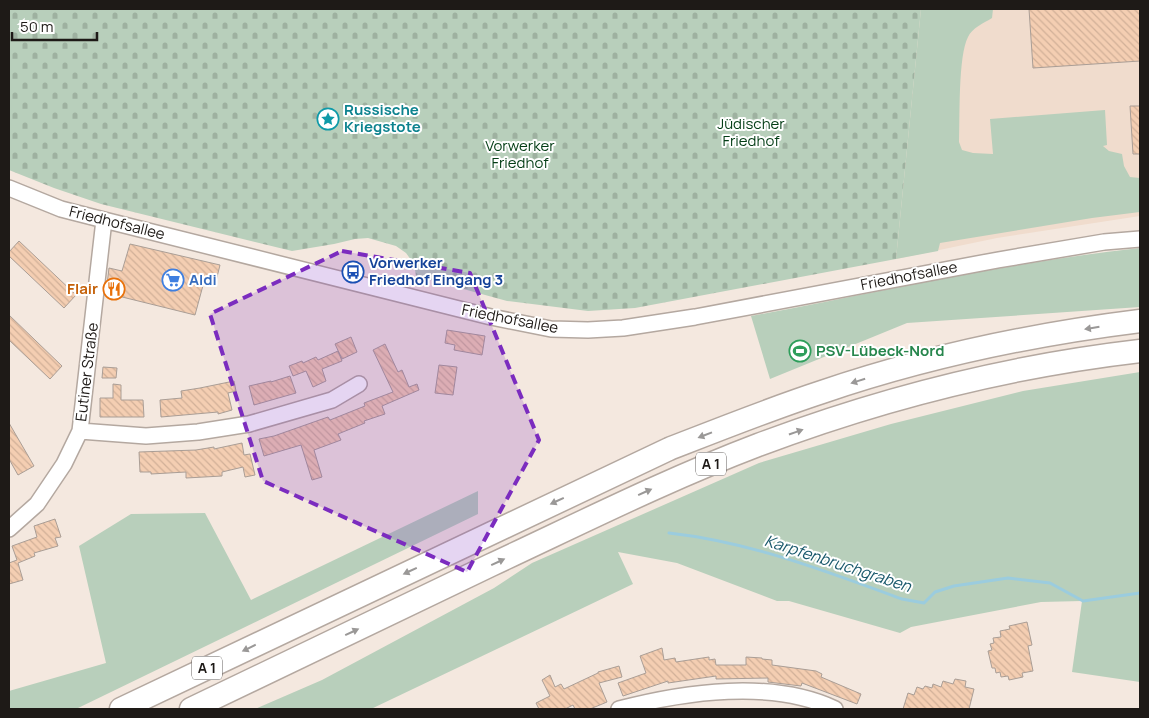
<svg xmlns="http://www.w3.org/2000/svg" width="1149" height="718" viewBox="0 0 1149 718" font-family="Manrope,sans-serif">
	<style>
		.commercial { fill: #f0dccd }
		.green { fill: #b8cfbb }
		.cemetery { fill: url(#cemetery-stones) }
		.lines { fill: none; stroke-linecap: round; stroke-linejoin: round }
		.stream { stroke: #9bccde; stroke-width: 3 }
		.building { fill: url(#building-back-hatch); stroke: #aa9e96 }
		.minor-casing { stroke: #b4a8a0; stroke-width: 18 }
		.highway-casing { stroke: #b4a8a0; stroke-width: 25 }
		.minor { stroke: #fff; stroke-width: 15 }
		.highway { stroke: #fff; stroke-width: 22 }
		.oneway { fill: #9a9897 }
		.marked { fill: #7b2cbf; fill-opacity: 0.2; stroke: #7b2cbf; stroke-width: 4; stroke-dasharray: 10 6; stroke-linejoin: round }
		.labels { text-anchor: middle; stroke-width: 4; stroke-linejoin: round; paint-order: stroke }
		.shield { fill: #fff; stroke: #625f5d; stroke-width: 1 }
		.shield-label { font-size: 14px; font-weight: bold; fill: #1e1a17 }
		.culture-label { font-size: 15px; font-weight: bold; fill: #0d838f; stroke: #fff; text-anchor: start }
		.park-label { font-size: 15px; fill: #033d15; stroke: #fff }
		.street-label { font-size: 15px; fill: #1e1a17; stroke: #fff }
		.transit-label { font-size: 15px; font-weight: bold; fill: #164399; stroke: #fff; text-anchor: start }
		.shop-label { font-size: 15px; font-weight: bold; fill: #366cbe; stroke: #fff; text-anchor: start }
		.food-label { font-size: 15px; font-weight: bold; fill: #c56008; stroke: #fff; text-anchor: end }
		.leisure-label { font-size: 15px; font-weight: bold; fill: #27864d; stroke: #fff; text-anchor: start }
		.water-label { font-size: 16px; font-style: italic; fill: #1a596c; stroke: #fff }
	</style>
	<defs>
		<pattern id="cemetery-stones" width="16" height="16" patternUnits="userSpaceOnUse" patternTransform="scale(1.25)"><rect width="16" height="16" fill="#b8cfbb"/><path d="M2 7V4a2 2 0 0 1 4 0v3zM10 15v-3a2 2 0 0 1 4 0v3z" fill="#9eb1a0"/></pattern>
		<pattern id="building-back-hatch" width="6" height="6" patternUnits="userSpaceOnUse" patternTransform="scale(1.25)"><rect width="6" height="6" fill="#f4ceb2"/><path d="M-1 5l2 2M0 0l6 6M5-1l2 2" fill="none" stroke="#d1b098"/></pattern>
	</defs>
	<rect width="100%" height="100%" fill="#f4e8df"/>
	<!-- commercial -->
	<path class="commercial" d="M921,9H1140V216L997,238L896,259Z"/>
	<!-- green -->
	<path class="green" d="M921,9H993L992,18C984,23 972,28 968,37C958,56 960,118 959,142L962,150L973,153L993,154L990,119L1105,110L1107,145L1103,146L1109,151L1122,154L1124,166L1130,177L1140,178V212L1092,218L940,243L938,251L896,259Z
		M1140,248V307L907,323L770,379L751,316C880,292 1010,262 1140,248Z
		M1140,372V682L1072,672L1082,601L1041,602L911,627L900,633L789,601H777L677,563L618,552L633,584L371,709H255L322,680L494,588L532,563L759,463L891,424L1023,391Z
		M478,491V514L76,709H9V691L106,663L79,546L131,514L205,513L251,600Z"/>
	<!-- cemetery -->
	<path class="cemetery" d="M9,9H921L896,259L635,308L588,311L507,301L416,276L414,264L406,253L396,246L368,238L355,239L334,244L292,251L101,204L54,188L9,170Z"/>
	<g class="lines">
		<!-- stream -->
		<path class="stream" d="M669,533C750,542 826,571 902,599L924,603L935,592L954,586L1008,578L1050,583L1083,601L1140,593"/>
	</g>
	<!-- building -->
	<path class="building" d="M1029,9H1140V61L1033,68Z
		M1130,106H1140V154H1133Z
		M19,241L76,295L64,308L9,256V252Z
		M130,244L220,265L216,281L205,278L195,315L106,293L109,268L122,271Z
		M9,315L62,366L50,379L9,340Z
		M447,330L485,336L482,355L454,350L455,345L445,343Z
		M351,337L357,352L342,359L335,344Z
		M385,344L398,372L402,370L409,387L417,384L419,390L382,406L385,414L364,421L365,423L338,434L341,440L314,450L322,477L312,480L301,445L264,456L259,439L274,436L328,417L330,420L365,406L364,403L393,392L373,350Z
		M338,351L342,361L322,369L326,381L313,387L306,371L293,376L289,366L302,361L303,363L316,357L318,360Z
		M439,365L457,367L453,395L435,393Z
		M103,367L117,368L116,378H102Z
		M290,376L296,393L254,405L249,386L271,381V382Z
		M234,381L236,391L228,393L232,410L218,414V412L161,417L160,400L182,398L181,391L200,388Z
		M113,384L121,385V400H143L144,417H100V398H113Z
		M9,423L34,466L18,475L9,459Z
		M242,443L244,455L250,454L255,475L245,477L243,467L222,472V476L186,478V472L151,474V472H140L139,452L196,450L214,447V449Z
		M55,519L61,537L55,538L58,546L34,553L35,556L18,563L23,580L9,584V563L17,560L12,546L37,537L34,526Z
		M1027,622L1032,645L1028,646L1033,671L1022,673L1023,677L1009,680L1008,676L1001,677L1000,672L996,673L995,668H992L988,651L992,650L990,644L994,643L993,638L1001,637L1000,631L1010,629L1009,626Z
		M662,648L664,660L675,658L676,662L709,657V660L715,659L716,665H746V657L762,658V659L772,660V665L816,671L822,674L821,677L861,694L857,704L802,683L801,686L768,682V678L716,679V676L668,683V681L623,696L618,683L646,673L640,656Z
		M619,666L622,677L599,683L607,702L590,709H575L573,705L565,709H539L536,703L550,696L542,680L550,675L555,687L561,684L564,689L598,673V672Z
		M955,679L966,681L965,687L974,689L969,709H903L908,693L914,695L917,687L923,689L925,686L932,688L933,684L941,687L943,681L953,684Z"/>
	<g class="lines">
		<!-- minor casing -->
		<g class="minor-casing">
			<path id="minor" d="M9,188L61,209L104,220L491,317L551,329L588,330L623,328L695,317L998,260L1104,242L1140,239
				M80,431L146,436L198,432L249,424L332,400L359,384
				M9,529L37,504L64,464L80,431L104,220
				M619,709C684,692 772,679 835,709"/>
		</g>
		<!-- highway casing -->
		<g class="highway-casing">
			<path id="highway" d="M121,709L669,449C720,429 770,409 822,392C922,358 1035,334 1140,321
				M191,709C291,661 391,613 491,565C579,524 666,480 758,445C880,399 1010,366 1140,351"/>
		</g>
		<!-- minor -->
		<use href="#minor" class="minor"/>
		<!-- highway -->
		<use href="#highway" class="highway"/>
	</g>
	<!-- one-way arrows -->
	<defs><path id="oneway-solid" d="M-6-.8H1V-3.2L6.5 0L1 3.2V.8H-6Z" transform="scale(1.25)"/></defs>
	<g class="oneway">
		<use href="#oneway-solid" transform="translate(1092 328) rotate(171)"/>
		<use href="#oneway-solid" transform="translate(858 381) rotate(163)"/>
		<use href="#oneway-solid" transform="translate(796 432) rotate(-19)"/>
		<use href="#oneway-solid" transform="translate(705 435) rotate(159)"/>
		<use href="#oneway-solid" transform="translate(645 492) rotate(-24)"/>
		<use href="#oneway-solid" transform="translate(557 501) rotate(155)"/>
		<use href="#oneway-solid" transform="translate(498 562) rotate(-25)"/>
		<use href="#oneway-solid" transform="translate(410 571) rotate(155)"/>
		<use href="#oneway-solid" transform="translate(352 632) rotate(-25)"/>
		<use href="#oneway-solid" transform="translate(249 648) rotate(154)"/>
	</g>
	<!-- marked area -->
	<path class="marked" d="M342,251L470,273L539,440L467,572L263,481L210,314Z"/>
	<!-- icons -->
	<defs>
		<g id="sight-ring" transform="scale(1.125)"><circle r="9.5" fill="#fff" stroke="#0f9aa8" stroke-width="1.5"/><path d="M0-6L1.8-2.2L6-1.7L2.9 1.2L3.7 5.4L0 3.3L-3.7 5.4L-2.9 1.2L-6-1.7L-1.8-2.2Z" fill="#0f9aa8"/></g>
		<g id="bus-ring" transform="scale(1.125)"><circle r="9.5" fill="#fff" stroke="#1a4fb4" stroke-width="1.5"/><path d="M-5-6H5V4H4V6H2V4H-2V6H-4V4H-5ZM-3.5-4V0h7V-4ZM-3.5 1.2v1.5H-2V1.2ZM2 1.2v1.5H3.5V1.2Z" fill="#1a4fb4"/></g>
		<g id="supermarket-ring" transform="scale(1.125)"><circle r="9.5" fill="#fff" stroke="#3f7fe0" stroke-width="1.5"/><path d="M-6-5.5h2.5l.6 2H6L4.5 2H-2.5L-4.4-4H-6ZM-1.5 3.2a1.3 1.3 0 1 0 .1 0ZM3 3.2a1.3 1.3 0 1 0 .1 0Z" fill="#3f7fe0"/></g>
		<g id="restaurant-ring" transform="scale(1.125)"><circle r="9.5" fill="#fff" stroke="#e8710a" stroke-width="1.5"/><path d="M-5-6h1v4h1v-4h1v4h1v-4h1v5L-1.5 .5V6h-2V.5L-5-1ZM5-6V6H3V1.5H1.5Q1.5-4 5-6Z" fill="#e8710a"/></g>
		<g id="stadium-ring" transform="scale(1.125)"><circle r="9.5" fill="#fff" stroke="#2e9e5b" stroke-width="1.5"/><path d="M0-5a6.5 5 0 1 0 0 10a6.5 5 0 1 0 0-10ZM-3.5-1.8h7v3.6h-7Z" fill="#2e9e5b"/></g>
	</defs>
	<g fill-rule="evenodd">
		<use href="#sight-ring" x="328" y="119"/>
		<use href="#bus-ring" x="353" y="272"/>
		<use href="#supermarket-ring" x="173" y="280"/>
		<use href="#restaurant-ring" x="114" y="289"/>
		<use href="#stadium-ring" x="800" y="351"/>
	</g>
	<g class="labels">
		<!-- shield labels -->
		<g class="shield">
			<rect x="696" y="452.5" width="30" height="23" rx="4"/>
			<rect x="192" y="656.5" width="30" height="23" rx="4"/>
		</g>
		<g class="shield-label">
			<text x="711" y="469">A 1</text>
			<text x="207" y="673">A 1</text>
		</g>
		<!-- culture labels -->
		<g class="culture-label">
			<text x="344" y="115">Russische<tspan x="344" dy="17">Kriegstote</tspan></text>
		</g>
		<!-- park labels -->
		<g class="park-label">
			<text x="751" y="129">Jüdischer<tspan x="751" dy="17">Friedhof</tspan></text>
			<text x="520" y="151">Vorwerker<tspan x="520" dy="17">Friedhof</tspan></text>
		</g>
		<!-- street labels -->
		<g class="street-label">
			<text transform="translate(117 223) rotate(14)" y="5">Friedhofsallee</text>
			<text transform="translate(909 276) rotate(-11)" y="5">Friedhofsallee</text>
			<text transform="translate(510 319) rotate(11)" y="5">Friedhofsallee</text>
			<text transform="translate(87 372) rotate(-83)" y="5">Eutiner Straße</text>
		</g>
		<!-- transit labels -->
		<g class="transit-label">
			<text x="369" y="268">Vorwerker<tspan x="369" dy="17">Friedhof Eingang 3</tspan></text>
		</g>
		<!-- shop labels -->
		<g class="shop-label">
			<text x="189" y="285">Aldi</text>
		</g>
		<!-- food labels -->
		<g class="food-label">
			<text x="98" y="294">Flair</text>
		</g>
		<!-- leisure labels -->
		<g class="leisure-label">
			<text x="816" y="356">PSV-Lübeck-Nord</text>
		</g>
		<!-- water labels -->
		<g class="water-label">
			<text transform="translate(838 563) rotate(18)" y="6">Karpfenbruchgraben</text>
		</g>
	</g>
	<!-- border -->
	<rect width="1149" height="718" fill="none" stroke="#1e1a17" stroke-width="20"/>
	<!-- scale -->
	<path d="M12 32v8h85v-8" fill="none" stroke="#1e1a17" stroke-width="2.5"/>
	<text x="20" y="32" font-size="15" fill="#1e1a17" stroke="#ffffff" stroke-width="4" paint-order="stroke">50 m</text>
</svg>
